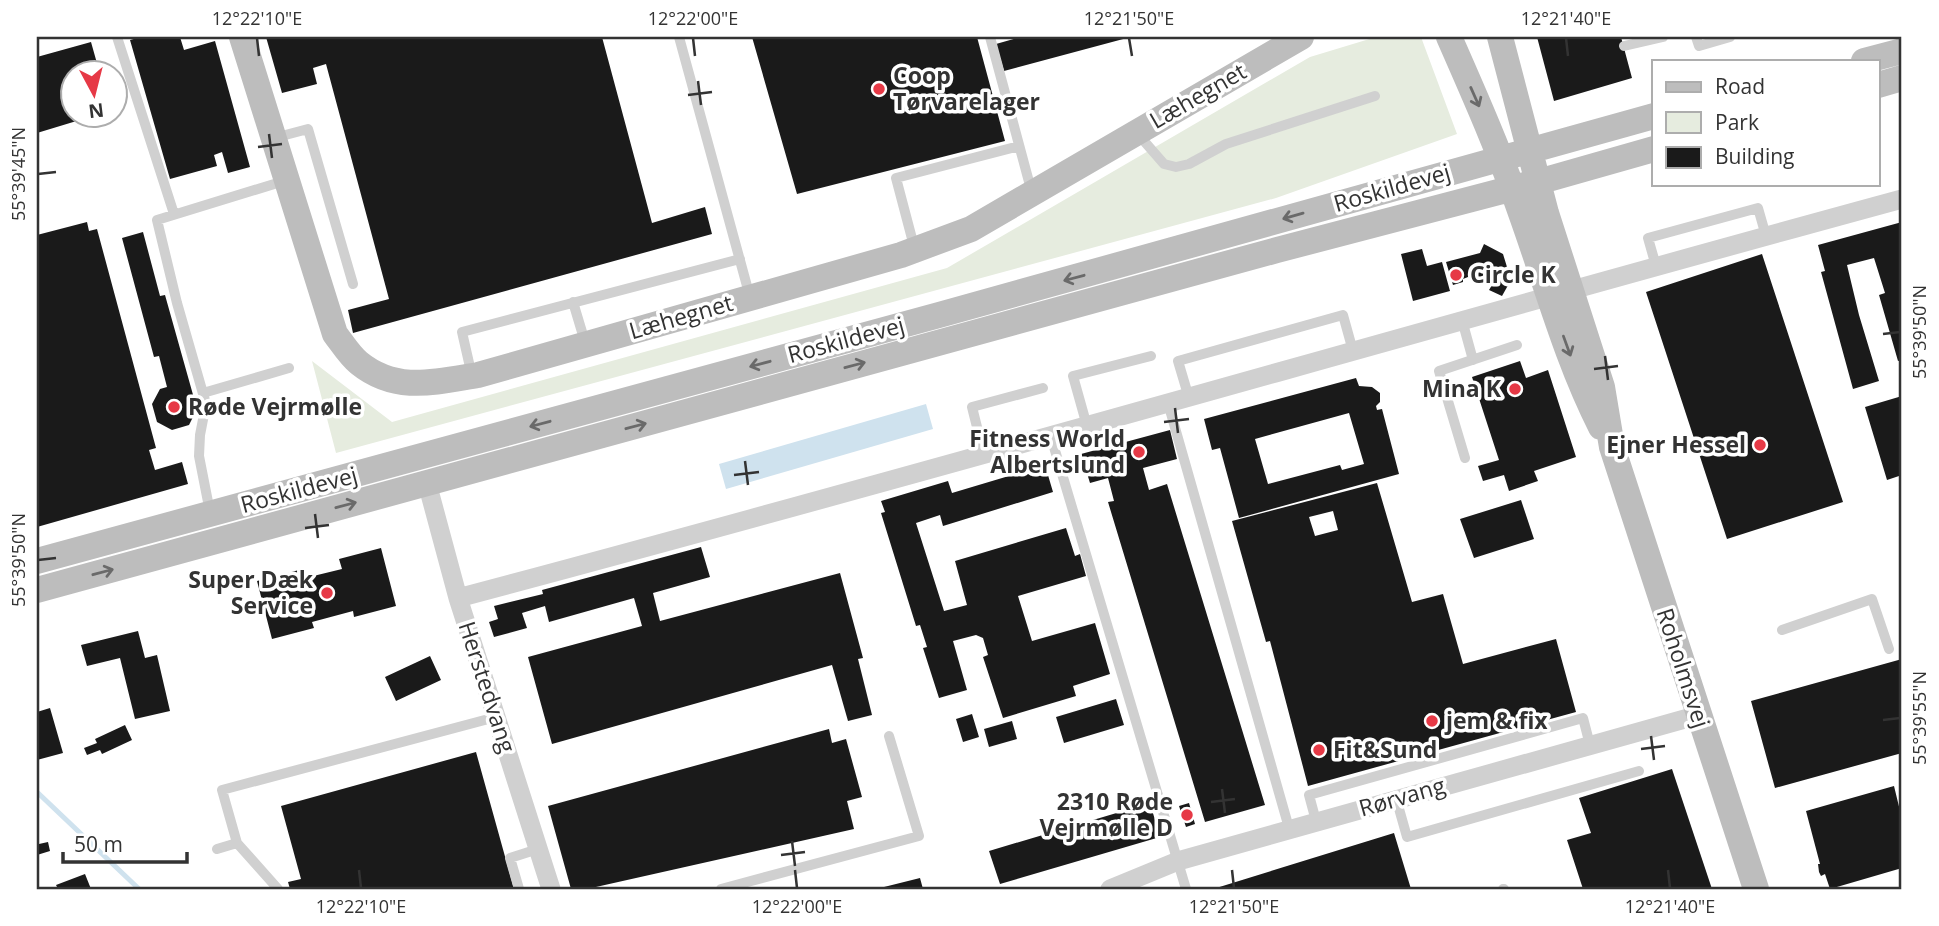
<svg xmlns="http://www.w3.org/2000/svg" width="1939" height="926" viewBox="0 0 1939 926" font-family="'Open Sans',sans-serif">
	<style>
		.green { fill: #e6ecdf }
		.water { fill: #cfe2ee }
		.lines { fill: none; stroke-linecap: round; stroke-linejoin: round }
		.stream { stroke: #cfe2ee; stroke-width: 5 }
		.building { fill: #1a1a1a; fill-rule: evenodd }
		.lane { stroke: #d0d0d0; stroke-width: 10 }
		.street { stroke: #d0d0d0; stroke-width: 19 }
		.secondary { stroke: #bdbdbd; stroke-width: 26 }
		.oneway { stroke: #6a6a6a }
		.ticks { fill: none; stroke: #333; stroke-width: 2.5 }
		.poi-dot { fill: #e63946; stroke: #fff; stroke-width: 2.5 }
		.labels { text-anchor: middle; stroke-width: 7; stroke-linejoin: round; paint-order: stroke }
		.poi-label { font-size: 23px; font-weight: bold; fill: #333; stroke: #fff; text-anchor: start }
		.street-label { font-size: 23px; fill: #333; stroke: #fff }
		.neatline { fill: none; stroke: #333; stroke-width: 2.5 }
		.ticks-label { font-size: 18px; text-anchor: middle; fill: #333 }
	</style>
	<rect width="100%" height="100%" fill="#fff"/>
	<!-- green -->
	<path class="green" d="M1376,37H1421L1457,134L1276,198L336,453L312,361L392,422L947,268L1310,57Z"/>
	<!-- water -->
	<path class="water" d="M926,404L933,429L726,489L719,464Z"/>
	<g class="lines">
		<!-- stream -->
		<path class="stream" d="M37,792L139,889"/>
	</g>
	<!-- building -->
	<path class="building" d="M141,37H180L184,50L215,41L250,167L228,173L222,152L214,155L217,166L170,179L130,40Z
		M266,37H602L652,223L705,207L712,234L353,333L348,310L389,299L326,64L313,68L317,84L282,93Z
		M752,37H977L1005,141L797,194Z
		M1021,37H1127V38L1004,71L996,44Z
		M1537,37H1621L1632,78L1554,101Z
		M91,42L100,74H74V116H93L37,133V57Z
		M87,222L89,231L97,229L156,448L149,450L155,470L182,462L188,484L37,527V235Z
		M1902,222V360L1898,361L1879,295L1885,293L1874,258L1847,265L1859,315L1879,381L1853,389L1821,272L1825,271L1818,245Z
		M143,232L160,296L165,295L197,409L189,425L172,430L157,422L152,404L160,389L167,387L159,356L154,357L122,238Z
		M1484,244L1503,254L1511,280L1502,296L1489,290L1492,285L1481,279H1471L1468,277L1463,279V282L1453,285L1446,262L1480,253Z
		M1422,249L1427,266L1442,262L1450,291L1413,301L1401,254Z
		M1762,254L1843,502L1727,539L1646,292Z
		M1520,361L1526,378L1548,370L1576,457L1534,471L1538,481L1509,491L1504,475L1483,481L1478,466L1499,460L1472,377Z
		M1356,378L1359,386L1372,387L1380,393V402L1376,406L1377,410L1382,409L1399,474L1239,518L1220,448L1212,450L1204,419ZM1349,413L1364,464L1342,470L1340,465L1268,484L1255,439Z
		M1902,396V475L1887,480L1865,407Z
		M1170,430L1177,459L1143,468L1149,490L1167,484L1265,805L1205,822L1108,502L1114,501L1108,478L1090,483L1081,454Z
		M1045,465L1053,492L943,526L940,515L916,523L944,611L967,605L955,561L1066,528L1075,556L1080,554L1086,576L1018,596L1032,641L1095,623L1110,674L1073,686L1076,696L1003,718L983,657L988,655L983,638L976,635L953,641L967,690L939,698L923,648L927,647L920,625L916,626L881,513L885,512L881,501L948,481L952,493Z
		M1377,483L1412,602L1443,594L1463,664L1556,639L1576,712L1308,786L1270,641L1266,642L1232,521ZM1333,511L1338,530L1315,536L1309,517Z
		M1521,500L1534,539L1474,558L1460,519Z
		M701,547L710,577L653,593L660,621L840,573L863,658L858,659L872,715L848,721L832,665L552,744L528,657L642,626L634,598L549,622L545,606L522,613L527,628L494,637L489,622L498,619L494,606L543,594L542,590Z
		M381,548L396,606L354,617L353,611L312,622L314,628L272,639L257,581L299,570L301,579L342,569L339,559Z
		M138,631L145,658L157,655L170,711L135,719L120,658L87,666L81,645Z
		M430,656L441,680L396,701L385,677Z
		M1902,659V753L1775,788L1751,701Z
		M1116,699L1124,725L1064,743L1056,717Z
		M50,708L63,753L37,760V712Z
		M972,714L979,737L963,742L956,719Z
		M1012,721L1017,739L989,747L984,729Z
		M125,725L132,740L102,754L100,750L87,755L84,748L97,743L95,739Z
		M829,729L832,743L846,739L862,797L847,801L854,829L587,889H571L548,806Z
		M476,752L514,889H290L288,882L301,879L281,806Z
		M1672,769L1712,889H1583L1567,840L1591,833L1579,798Z
		M1894,786L1902,819V868L1830,889L1825,874L1821,876L1819,872L1818,864H1820L1806,811Z
		M1150,803L1160,837L1000,884L989,851Z
		M1189,803L1195,824L1186,827L1179,806Z
		M1394,833L1411,889H1213Z
		M37,838L39,844L48,842L50,851L37,855Z
		M85,874L91,889H58L56,885Z
		M920,878L923,889H880V888Z"/>
	<g class="lines">
		<!-- lane -->
		<path class="lane" d="M117,37L174,214
			M679,37L750,297
			M990,37L1032,193
			M1696,37L1699,46L1730,37
			M1624,46L1663,37
			M1137,133L1164,164L1176,167L1189,164L1226,144L1375,96
			M274,138L308,129L353,284
			M915,250L896,178L1019,146
			M1656,266L1648,238L1758,208L1766,236
			M573,302L585,342
			M1462,320L1473,360
			M472,376L462,332L740,259
			M203,393L289,368
			M1189,398L1178,361L1343,315L1353,351
			M1168,403L1289,828
			M1087,426L1073,376L1151,356
			M1051,437L1186,889
			M984,455L972,407L1043,388
			M1465,458L1439,371L1517,345
			M210,512L199,456L200,435L206,404L177,303L157,220L284,181
			M1782,630L1872,599L1889,649
			M1396,798L1407,837L1639,771
			M1316,821L1309,795L1583,718L1590,745
			M237,843L278,889
			M217,849L237,843L222,790L496,717
			M519,889L510,858L538,849
			M721,889L919,836L889,736
			M1503,889H1504"/>
		<!-- street -->
		<path class="street" d="M427,483L458,598L551,889
			M458,598C941,470 1420,330 1902,199
			M1110,889L1178,861L1699,715"/>
		<!-- secondary -->
		<path class="secondary" d="M242,37L335,334C342,343 350,356 359,363C396,393 435,382 478,375L901,255L971,229L1301,37
			M1449,37C1475,96 1501,155 1522,216C1547,286 1567,360 1601,427
			M1500,37L1546,213L1602,387L1612,447L1756,889
			M1864,61L1902,51
			M1878,85L1902,78
			M37,561L939,315L1654,116
			M37,590L1277,250L1552,178L1654,149"/>
	</g>
	<!-- one-way arrows -->
	<defs><path id="oneway-shaft" d="M-6 0H5M1.5-3L5.5 0L1.5 3" fill="none" stroke-width="1.6" stroke-linecap="round" stroke-linejoin="round" transform="scale(1.75)"/></defs>
	<g class="oneway">
		<use href="#oneway-shaft" transform="translate(1475 97) rotate(66)"/>
		<use href="#oneway-shaft" transform="translate(1293 216) rotate(164)"/>
		<use href="#oneway-shaft" transform="translate(1074 278) rotate(165)"/>
		<use href="#oneway-shaft" transform="translate(1567 346) rotate(70)"/>
		<use href="#oneway-shaft" transform="translate(760 364) rotate(165)"/>
		<use href="#oneway-shaft" transform="translate(855 365) rotate(-15)"/>
		<use href="#oneway-shaft" transform="translate(540 424) rotate(165)"/>
		<use href="#oneway-shaft" transform="translate(636 426) rotate(-15)"/>
		<use href="#oneway-shaft" transform="translate(346 505) rotate(-15)"/>
		<use href="#oneway-shaft" transform="translate(103 572) rotate(-15)"/>
	</g>
	<!-- ticks -->
	<path class="ticks" d="M257,38L259,56M693,38L695,56M1129,38L1132,56M1566,38L1568,56M698,81L701,105M688,95L712,92M269,134L272,158M258,147L282,144M38,174L56,172M1883,334L1900,332M1605,356L1608,380M1594,369L1618,366M1175,408L1178,433M1164,422L1189,419M745,461L748,485M734,475L759,472M315,514L318,538M305,528L329,525M38,560L56,558M1883,720L1900,718M1651,736L1654,760M1641,749L1665,746M1222,789L1225,813M1211,802L1235,799M792,841L795,866M781,855L805,852M359,870L361,888M795,870L797,888M1232,870L1234,888M1668,870L1670,888"/>
	<!-- markers -->
	<g class="poi-dot">
		<circle cx="879" cy="89" r="7"/>
		<circle cx="1456" cy="275" r="7"/>
		<circle cx="1515" cy="389" r="7"/>
		<circle cx="174" cy="407" r="7"/>
		<circle cx="1760" cy="445" r="7"/>
		<circle cx="1139" cy="452" r="7"/>
		<circle cx="327" cy="593" r="7"/>
		<circle cx="1432" cy="721" r="7"/>
		<circle cx="1319" cy="750" r="7"/>
		<circle cx="1187" cy="815" r="7"/>
	</g>
	<g class="labels">
		<!-- poi labels -->
		<g class="poi-label">
			<text x="893" y="84">Coop<tspan x="893" dy="26">Tørvarelager</tspan></text>
			<text x="1470" y="283">Circle K</text>
			<text x="1501" y="397" text-anchor="end">Mina K</text>
			<text x="188" y="415">Røde Vejrmølle</text>
			<text x="1125" y="447" text-anchor="end">Fitness World<tspan x="1125" dy="26">Albertslund</tspan></text>
			<text x="1746" y="453" text-anchor="end">Ejner Hessel</text>
			<text x="313" y="588" text-anchor="end">Super Dæk<tspan x="313" dy="26">Service</tspan></text>
			<text x="1446" y="729">jem &amp; fix</text>
			<text x="1333" y="758">Fit&amp;Sund</text>
			<text x="1173" y="810" text-anchor="end">2310 Røde<tspan x="1173" dy="26">Vejrmølle D</tspan></text>
		</g>
		<!-- street labels -->
		<g class="street-label">
			<text transform="translate(1198 96) rotate(-30)" y="8">Læhegnet</text>
			<text transform="translate(1392 188) rotate(-16)" y="8">Roskildevej</text>
			<text transform="translate(681 317) rotate(-16)" y="8">Læhegnet</text>
			<text transform="translate(846 340) rotate(-15)" y="8">Roskildevej</text>
			<text transform="translate(299 490) rotate(-15)" y="8">Roskildevej</text>
			<text transform="translate(1683 668) rotate(72)" y="8">Roholmsvej</text>
			<text transform="translate(487 687) rotate(72)" y="8">Herstedvang</text>
			<text transform="translate(1402 797) rotate(-16)" y="8">Rørvang</text>
		</g>
	</g>
	<!-- border -->
	<rect width="1939" height="926" fill="none" stroke="#ffffff" stroke-width="77"/>
	<!-- legend -->
	<rect x="1652" y="60" width="228" height="126" fill="#ffffff" stroke="#adadad" stroke-width="2"/>
	<rect x="1666" y="82" width="35" height="10" fill="#bdbdbd" stroke="#adadad" stroke-width="2"/>
	<text x="1715" y="94" font-size="21" fill="#333333">Road</text>
	<rect x="1666" y="112" width="35" height="21" fill="#e6ecdf" stroke="#adadad" stroke-width="2"/>
	<text x="1715" y="130" font-size="21" fill="#333333">Park</text>
	<rect x="1666" y="147" width="35" height="21" fill="#1a1a1a" stroke="#adadad" stroke-width="2"/>
	<text x="1715" y="164" font-size="21" fill="#333333">Building</text>
	<!-- north arrow -->
	<g transform="translate(94 94) rotate(173)"><circle r="33" fill="#ffffff" stroke="#adadad" stroke-width="2"/>
	<path d="M0-5L12 26L0 18L-12 26Z" fill="#e63946"/>
	<text y="-10" font-size="19" font-weight="bold" text-anchor="middle" fill="#333333">N</text>
	</g>
	<!-- scale -->
	<path d="M63 852v10h124v-10" fill="none" stroke="#333333" stroke-width="3.5"/>
	<text x="74" y="852" font-size="21" fill="#333333" stroke="#ffffff" stroke-width="5" paint-order="stroke">50 m</text>
	<rect x="38" y="38" width="1862" height="850" class="neatline"/>
	<g class="ticks-label">
		<text x="257" y="25">12°22'10"E</text>
		<text x="693" y="25">12°22'00"E</text>
		<text x="1129" y="25">12°21'50"E</text>
		<text x="1566" y="25">12°21'40"E</text>
		<text transform="translate(19 174) rotate(-90)" y="6">55°39'45"N</text>
		<text transform="translate(1920 332) rotate(-90)" y="6">55°39'50"N</text>
		<text transform="translate(19 560) rotate(-90)" y="6">55°39'50"N</text>
		<text transform="translate(1920 718) rotate(-90)" y="6">55°39'55"N</text>
		<text x="361" y="913">12°22'10"E</text>
		<text x="797" y="913">12°22'00"E</text>
		<text x="1234" y="913">12°21'50"E</text>
		<text x="1670" y="913">12°21'40"E</text>
	</g>
</svg>
